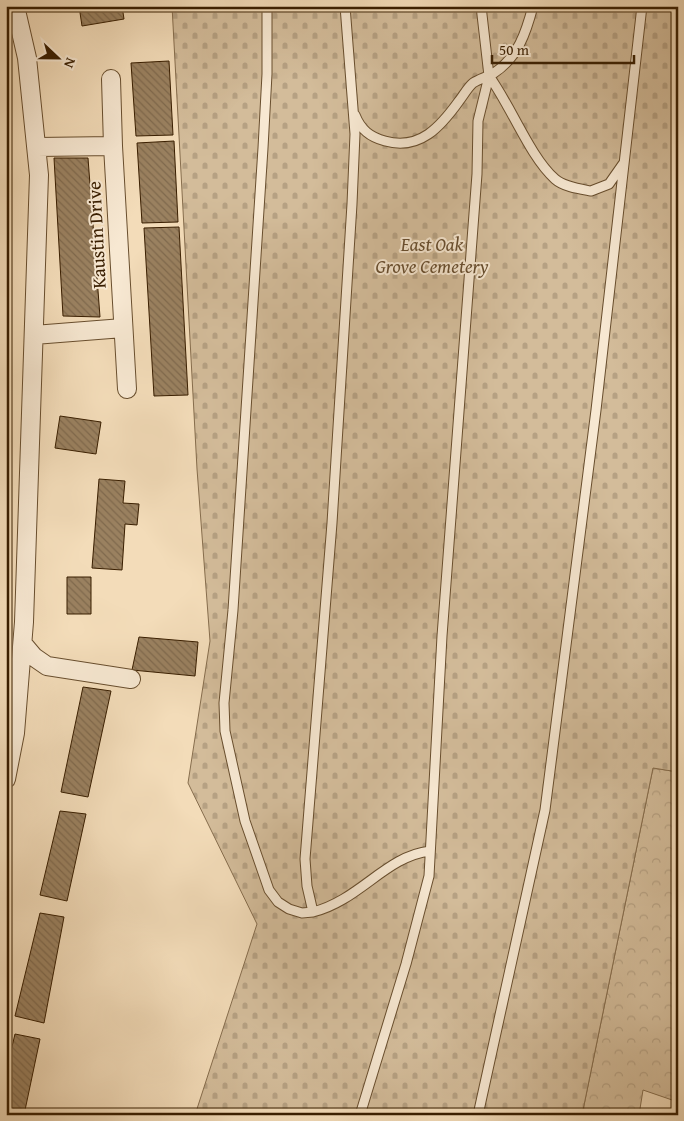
<svg xmlns="http://www.w3.org/2000/svg" width="684" height="1121" viewBox="0 0 684 1121" font-family="'Gentium Book Plus',serif">
	<style>
		.forest { fill: url(#forest-crowns); stroke: #866d4d }
		.cemetery { fill: url(#cemetery-stones); stroke: #866d4d }
		.building { fill: url(#building-back-hatch); stroke: #391e00 }
		.lines { fill: none; stroke-linecap: round; stroke-linejoin: round }
		.service-casing { stroke: #684e2e; stroke-width: 11 }
		.minor-casing { stroke: #684e2e; stroke-width: 20 }
		.service { stroke: #f7e8d2; stroke-width: 9 }
		.minor { stroke: #f7e8d2; stroke-width: 18 }
		.labels { text-anchor: middle; stroke-width: 4; stroke-linejoin: round; paint-order: stroke }
		.street-label { font-size: 19px; fill: #391e00; stroke: #f7e8d2 }
		.park-label { font-size: 19px; font-style: italic; fill: #674d2e; stroke: #f7e8d2 }
	</style>
	<defs>
		<pattern id="forest-crowns" width="20" height="18" patternUnits="userSpaceOnUse" patternTransform="scale(1.25)"><rect width="20" height="18" fill="#d3bc9a"/><path d="M2 6a3 3 0 1 1 6 0M12 15a3 3 0 1 1 6 0" fill="none" stroke="#b6a183"/></pattern>
		<pattern id="cemetery-stones" width="16" height="16" patternUnits="userSpaceOnUse" patternTransform="scale(1.25)"><rect width="16" height="16" fill="#d3bc9a"/><path d="M2 7V4a2 2 0 0 1 4 0v3zM10 15v-3a2 2 0 0 1 4 0v3z" fill="#b6a183"/></pattern>
		<pattern id="building-back-hatch" width="6" height="6" patternUnits="userSpaceOnUse" patternTransform="scale(1.25)"><rect width="6" height="6" fill="#9a8160"/><path d="M-1 5l2 2M0 0l6 6M5-1l2 2" fill="none" stroke="#7f694d"/></pattern>
	</defs>
	<rect width="100%" height="100%" fill="#f3dcb9"/>
	<filter id="stains"><feTurbulence type="fractalNoise" baseFrequency=".004" numOctaves="4"/><feColorMatrix values="0 0 0 0 .2 0 0 0 0 .09 0 0 0 0 .02 0 0 0 .5 -.17"/></filter>
	<radialGradient id="worn" r=".72"><stop offset=".6" stop-color="#630" stop-opacity="0"/><stop offset="1" stop-color="#630" stop-opacity=".3"/></radialGradient>
	<!-- forest -->
	<path class="forest" d="M653,768L678,772V1102L643,1090L639,1115H582Z"/>
	<!-- cemetery -->
	<path class="cemetery" d="M172,6H678V772L653,768L582,1115H195L257,924L188,783L210,641L197,469Z"/>
	<!-- building -->
	<path class="building" d="M79,6H122L124,19L82,26Z
		M169,61L173,135L136,136L131,63Z
		M174,141L178,222L142,223L137,143Z
		M54,158H88L100,317L63,316Z
		M179,227L188,395L154,396L144,228Z
		M60,416L101,422L96,454L55,448Z
		M99,479L125,481L123,503L139,504L137,525L125,524L122,570L92,568Z
		M67,577H91V614H67Z
		M139,637L198,642L195,676L132,670Z
		M83,687L111,691L88,797L61,792Z
		M60,811L86,814L67,901L40,895Z
		M40,913L64,917L44,1023L15,1016Z
		M15,1034L40,1039L24,1115H6V1072Z"/>
	<g class="lines">
		<!-- service casing -->
		<g class="service-casing">
			<path id="service" d="M267,6V74L263,148L233,610L224,703L225,731L245,821L269,890L278,902L289,909L302,913L313,912L307,886L305,859L332,523L352,204L355,134L345,6
				M489,76C511,106 530,157 555,179C564,187 580,189 591,191L609,184L623,164
				M355,115C361,130 370,137 385,141C420,151 441,126 459,101C463,96 468,87 473,83C479,79 487,77 494,73C518,57 526,33 533,6
				M313,912C360,900 386,856 430,851
				M360,1115L406,964L429,876L442,636L477,174L478,121L489,76L481,6
				M478,1115L545,810L596,410L642,6"/>
		</g>
		<!-- minor casing -->
		<g class="minor-casing">
			<path id="minor" d="M111,79L113,146L127,389
				M37,147L113,146
				M34,335L123,328
				M23,644L34,657L47,666L131,679
				M6,779L15,733L24,622L39,175L27,58L15,6"/>
		</g>
		<!-- service -->
		<use href="#service" class="service"/>
		<!-- minor -->
		<use href="#minor" class="minor"/>
	</g>
	<g class="labels">
		<!-- street labels -->
		<g class="street-label">
			<text transform="translate(96 235) rotate(-93)" y="7">Kaustin Drive</text>
		</g>
		<!-- park labels -->
		<g class="park-label">
			<text x="432" y="251">East Oak<tspan x="432" dy="22">Grove Cemetery</tspan></text>
		</g>
	</g>
	<!-- margin -->
	<rect width="684" height="1121" fill="none" stroke="#f3dcb9" stroke-width="25"/>
	<rect x="8" y="8" width="669" height="1106" fill="none" stroke="#391e00" stroke-width="2.5"/>
	<rect x="12" y="12" width="659" height="1096" fill="none" stroke="#391e00"/>
	<!-- north arrow -->
	<g transform="translate(58 58) rotate(112)" stroke="#f7e8d2" stroke-width="4" paint-order="stroke">
	<path d="M0-4L9 19L0 12L-9 19Z" fill="#391e00"/>
	<text y="-8" font-size="14" font-weight="bold" text-anchor="middle" fill="#391e00">N</text>
	</g>
	<!-- scale -->
	<path d="M492 55v8h142v-8" fill="none" stroke="#391e00" stroke-width="2.5"/>
	<text x="499" y="55" font-size="15" fill="#391e00" stroke="#f7e8d2" stroke-width="4" paint-order="stroke">50 m</text>
	<rect width="100%" height="100%" filter="url(#stains)"/>
	<rect width="100%" height="100%" fill="url(#worn)"/>
</svg>
